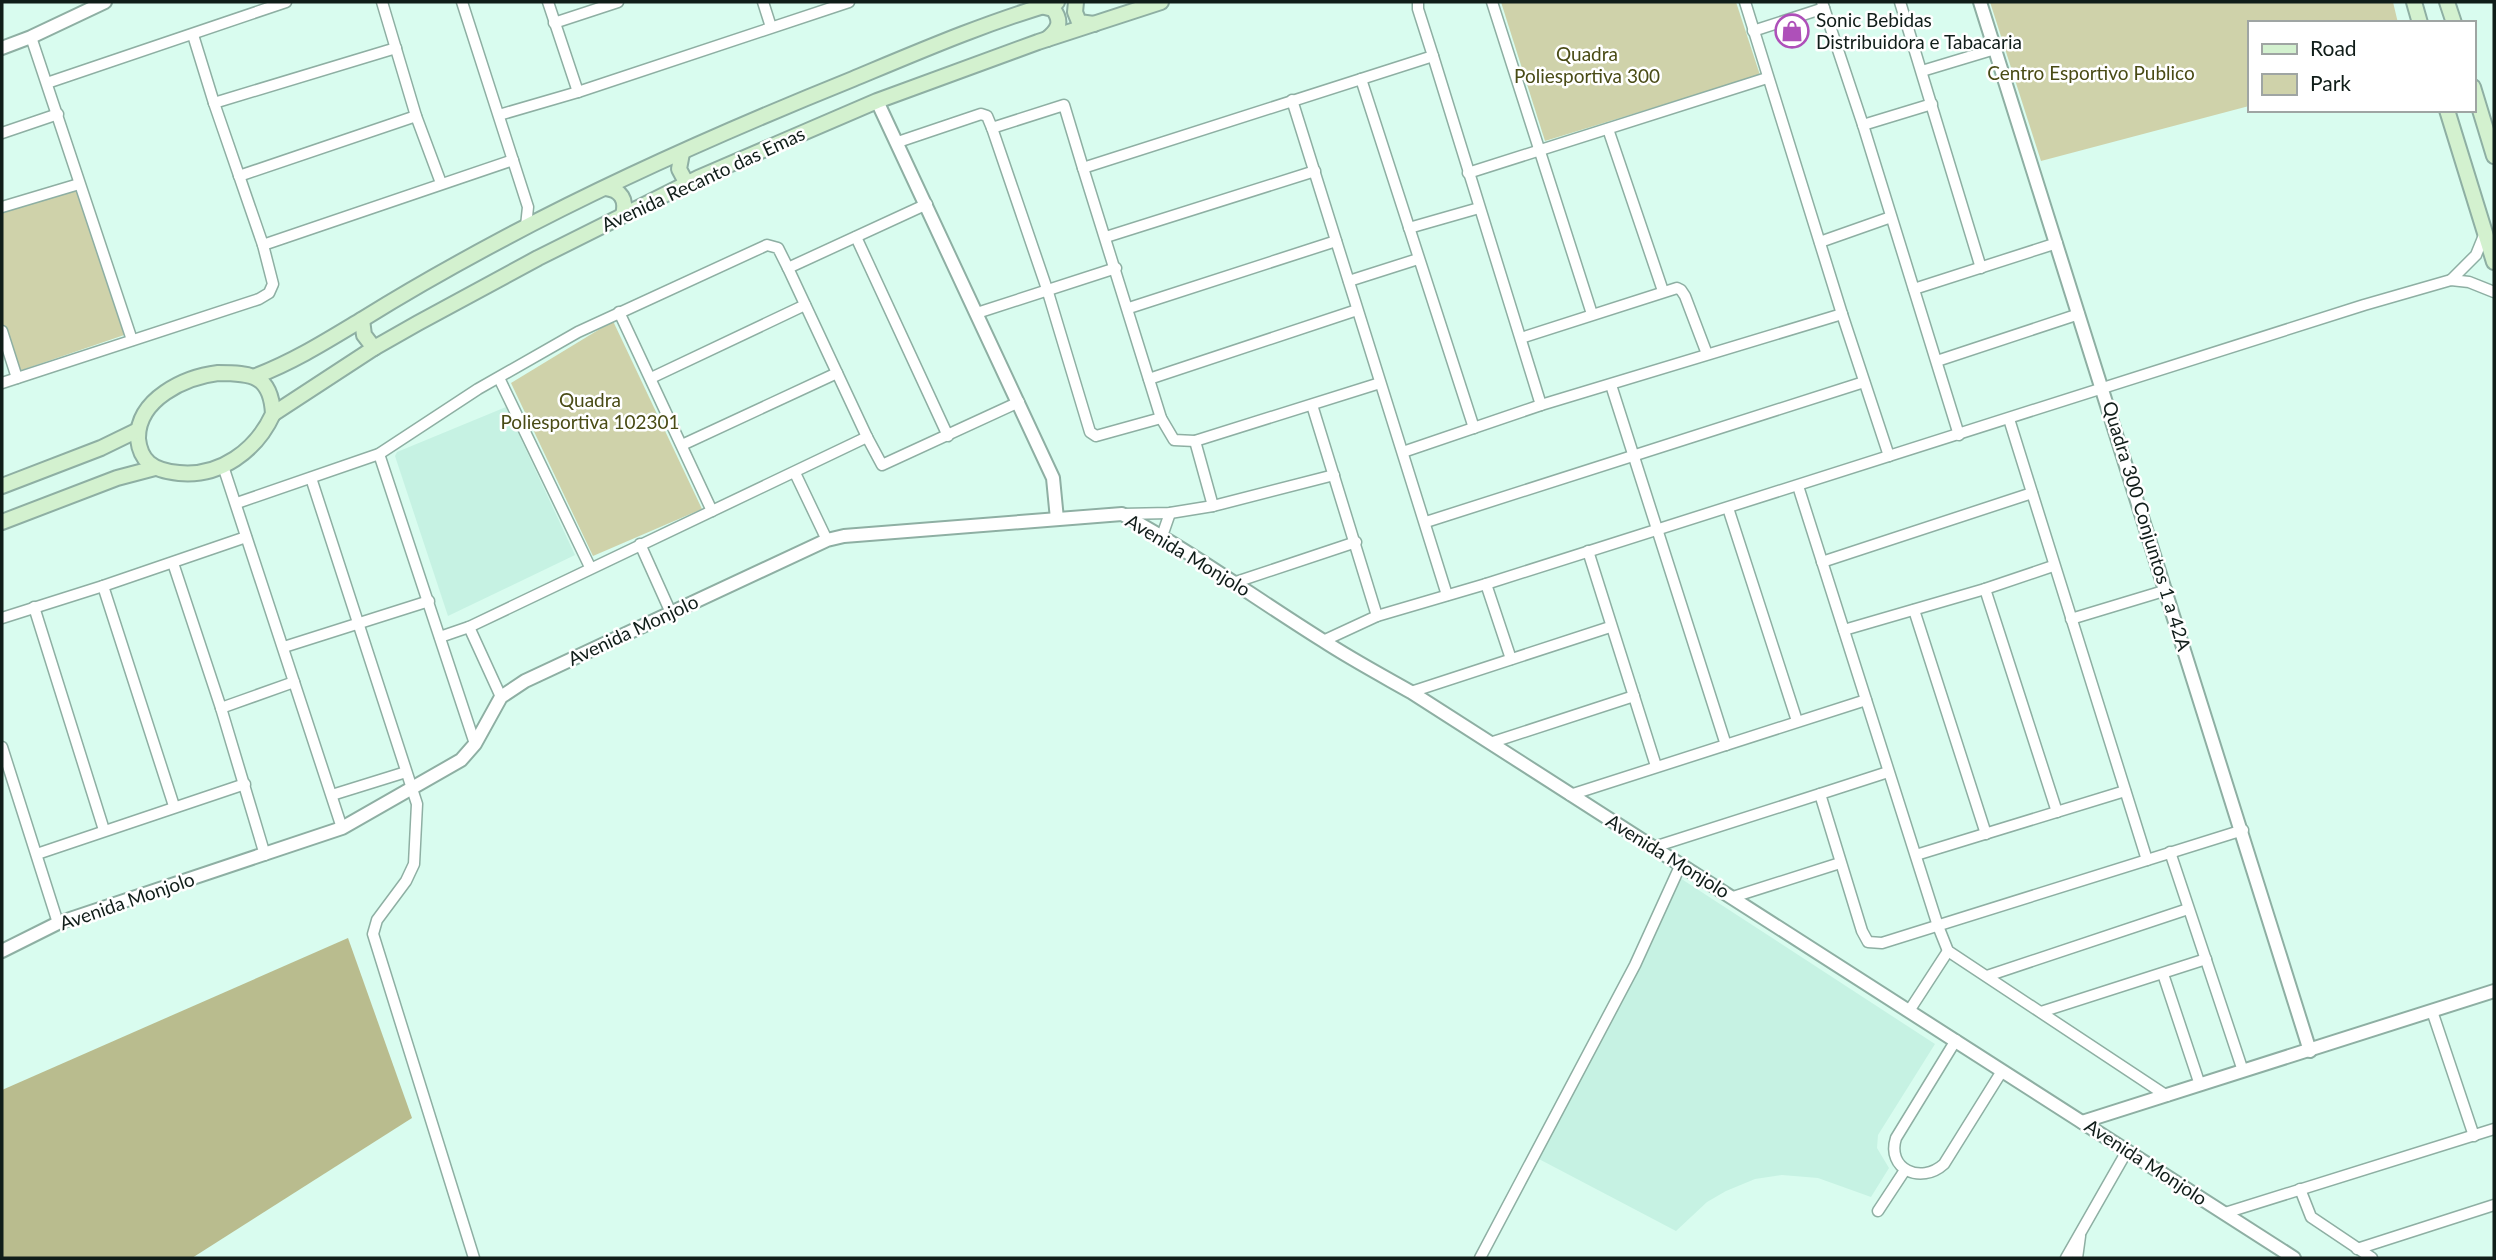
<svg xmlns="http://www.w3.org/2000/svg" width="2496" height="1260" font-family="Lato,sans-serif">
<rect width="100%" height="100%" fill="#d9fcef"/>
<!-- built -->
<g fill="#c6f2e3">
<polygon points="506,407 575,555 448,616 395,456 397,452"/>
<polygon points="1680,878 1935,1044 1878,1135 1877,1148 1889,1168 1871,1197 1818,1178 1782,1175 1755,1179 1726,1191 1707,1202 1676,1231 1537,1158"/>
</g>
<!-- green -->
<g fill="#cfd2aa">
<polygon points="1501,2 1736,2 1760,75 1545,141"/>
<polygon points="1990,2 2393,2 2398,23 2249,23 2249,106 2041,161"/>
<polygon points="84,179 133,332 16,372 2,325 2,203"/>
<polygon points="613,321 702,509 593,556 511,383"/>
</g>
<!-- forest -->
<polygon fill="#b9bc8e" points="348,938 412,1118 192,1258 2,1258 2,1090"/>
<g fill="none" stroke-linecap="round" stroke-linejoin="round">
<defs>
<g id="minor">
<polyline points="382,2 416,116 441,183"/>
<polyline points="462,2 528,207 526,226"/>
<polyline points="548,2 578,92"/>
<polyline points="763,2 771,27"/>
<polyline points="1492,2 1592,314"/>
<polyline points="1745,2 1842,314 1889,456"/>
<polyline points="1822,2 1863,125 1959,435"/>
<polyline points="1900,2 1981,268"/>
<polyline points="554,23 618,2"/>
<polyline points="1753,31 1824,8"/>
<polyline points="31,37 132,340"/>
<polyline points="1433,56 1541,405"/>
<polyline points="1922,71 1995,49"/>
<polyline points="1361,79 1474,428"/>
<polyline points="47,83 286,2"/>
<polyline points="1292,100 1447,595"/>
<polyline points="214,103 396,48"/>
<polyline points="499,115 578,92 849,2"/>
<polyline points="1863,125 1932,104"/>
<polyline points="992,128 1047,289 1090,432 1096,436 1161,418"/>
<polyline points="1608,129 1663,291"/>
<polyline points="2,133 58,114"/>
<polyline points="898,142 981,114 987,116 992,128 1064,105 1083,168 1433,56 1418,9 1418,2"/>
<polyline points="1083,168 1161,418 1174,440 1195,441 1380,383"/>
<polyline points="1468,173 1767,78"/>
<polyline points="239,176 416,116"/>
<polyline points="2,207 79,184"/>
<polyline points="1409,228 1479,208"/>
<polyline points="856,237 948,436"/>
<polyline points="1106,237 1315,171"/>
<polyline points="1820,242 1891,217"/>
<polyline points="263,245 513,160"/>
<polyline points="788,268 927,204"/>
<polyline points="2451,280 2476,255 2485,233"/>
<polyline points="1349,281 1418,259"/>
<polyline points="1914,289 2057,243"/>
<polyline points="1129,308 1336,241"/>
<polyline points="619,312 712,511"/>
<polyline points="977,313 1116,268"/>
<polyline points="2,331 17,378"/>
<polyline points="1521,338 1677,288 1681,290 1685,296 1707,354"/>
<polyline points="1937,361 2079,314"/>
<polyline points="499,378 590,567"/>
<polyline points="651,378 805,305"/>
<polyline points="1149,379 1357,310"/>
<polyline points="2,383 259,299 269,293 273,284 263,245 214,103 193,35"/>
<polyline points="1611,385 1726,745"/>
<polyline points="1312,405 1377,616"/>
<polyline points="2009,419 2147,860"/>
<polyline points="1195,441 1213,506"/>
<polyline points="682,445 837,373"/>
<polyline points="1403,452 1541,405 1842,314"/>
<polyline points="379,454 475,744"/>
<polyline points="223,466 342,828"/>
<polyline points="795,473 827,540"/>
<polyline points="311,478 417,804 414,864 406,881 377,920 373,934 474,1258"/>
<polyline points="1798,486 1938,926 1948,951 2167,1096"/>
<polyline points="237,503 379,454 478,389 578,332 767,245 778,248 788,268 867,437 882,465 1019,402"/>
<polyline points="1728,508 1797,721"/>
<polyline points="1122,514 1170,513 1213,506 1334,475"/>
<polyline points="1426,522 1864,382"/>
<polyline points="1162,536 1170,513"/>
<polyline points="640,544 671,613"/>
<polyline points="1588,551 1656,766"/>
<polyline points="1822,562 2032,493"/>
<polyline points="173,563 221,708 265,855"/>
<polyline points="1236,582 1356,542"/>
<polyline points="1486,584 1511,659"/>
<polyline points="103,586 174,806"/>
<polyline points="1985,589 2057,812"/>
<polyline points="34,607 104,830"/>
<polyline points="1914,610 1986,834"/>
<polyline points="2,618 103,586 246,537"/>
<polyline points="2071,619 2167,590"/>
<polyline points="469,627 501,697"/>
<polyline points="1844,630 1985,589 2053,566"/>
<polyline points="440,637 469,627 867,437"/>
<polyline points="1323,641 1377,616 1486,584 2364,305 2451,280 2469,282 2494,292"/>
<polyline points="284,647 429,601"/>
<polyline points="1411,692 1610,627"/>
<polyline points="221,708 294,682"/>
<polyline points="1490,743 1634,696"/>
<polyline points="2,747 58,923"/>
<polyline points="1888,772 1820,794 1862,931 1868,942 1882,943 2243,830"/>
<polyline points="332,795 406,772"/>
<polyline points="1570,795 1866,700"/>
<polyline points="1654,847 1820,794"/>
<polyline points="2170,852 2243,1071"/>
<polyline points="37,854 245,784"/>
<polyline points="1916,855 2125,791"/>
<polyline points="1733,897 1840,863"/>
<polyline points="2163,974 2200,1085"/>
<polyline points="1987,976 2188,909"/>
<polyline points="1909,1011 1948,951"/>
<polyline points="2432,1011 2474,1136"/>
<polyline points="2041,1012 2206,959"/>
<path d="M1956,1040L1896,1138C1886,1169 1921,1185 1944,1164L2002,1071"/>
<polyline points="2300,1189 2311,1217 2372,1258"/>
<polyline points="1878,1211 1905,1170"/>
<polyline points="2225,1213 2494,1129"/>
<polyline points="2357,1249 2494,1205"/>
<polyline points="1480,1258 1635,965 1681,864"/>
<polyline points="2066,1258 2127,1151"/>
<polyline points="2077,1258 2080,1236"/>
</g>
<g id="tertiary">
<polyline points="1980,2 2310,1051"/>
<polyline points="2,48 31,37 105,2"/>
<polyline points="877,101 1053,478 1057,519"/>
<path d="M2,951L58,923L342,828L461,760L475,744L501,697L525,681L827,540L844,536L1122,514C1192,552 1255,598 1322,640C1351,659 1381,675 1411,692L2294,1258"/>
<polyline points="2082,1122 2494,991"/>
</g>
<g id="secondary">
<polyline points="1076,2 1075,12 1079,22 1094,24"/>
<polyline points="2414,2 2420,23"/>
<polyline points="2447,2 2454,23"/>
<path d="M1041,6L1053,9C1063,22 1058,30 1047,39"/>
<polyline points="2473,87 2494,156"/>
<polyline points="2447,110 2494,262"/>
<polyline points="682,153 679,169 687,184"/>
<path d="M606,188C621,190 627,200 623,215"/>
<polyline points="362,320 364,335 374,348"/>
<path d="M218,373C252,373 271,375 273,414C256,451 220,477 179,473C168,472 157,470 149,463C142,457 139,448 138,439C137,399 185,377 218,373Z"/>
<path d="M256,376C295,361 328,340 363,319C408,291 454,265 501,240C615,179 734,127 853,79C920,51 987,22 1057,2"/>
<polyline points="273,414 374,348 418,323 538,258 698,178 877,101 1038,42 1161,2"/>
<polyline points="2,486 101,448 138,430"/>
<polyline points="2,522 117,478 155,468"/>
</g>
</defs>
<!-- minor casing -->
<use href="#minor" stroke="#8eafa3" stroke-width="13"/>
<!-- tertiary casing -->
<use href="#tertiary" stroke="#8eafa3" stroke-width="16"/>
<!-- secondary casing -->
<use href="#secondary" stroke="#8eafa3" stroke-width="18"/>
<!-- minor -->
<use href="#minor" stroke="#fff" stroke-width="10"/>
<!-- tertiary -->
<use href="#tertiary" stroke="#fff" stroke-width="12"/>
<!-- secondary -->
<use href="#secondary" stroke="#d3f1cf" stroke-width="14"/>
</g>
<!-- icons -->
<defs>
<symbol id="shop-ring" viewBox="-11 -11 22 22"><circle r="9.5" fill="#fff" stroke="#ae50b9" stroke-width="1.5"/><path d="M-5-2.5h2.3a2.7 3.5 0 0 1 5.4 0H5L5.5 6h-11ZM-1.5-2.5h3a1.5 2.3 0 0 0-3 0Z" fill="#ae50b9"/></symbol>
</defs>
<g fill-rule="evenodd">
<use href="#shop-ring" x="1773" y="12" width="38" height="38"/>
</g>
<g text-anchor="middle" stroke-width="5" stroke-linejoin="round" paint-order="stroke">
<!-- poi labels -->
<g font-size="19" fill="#101d19" stroke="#fff" text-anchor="start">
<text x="1816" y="27">Sonic Bebidas<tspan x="1816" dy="22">Distribuidora e Tabacaria</tspan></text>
</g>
<!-- park labels -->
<g font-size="19" fill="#494b15" stroke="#fff">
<text x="1587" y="61">Quadra<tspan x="1587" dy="22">Poliesportiva 300</tspan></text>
<text x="2091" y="80">Centro Esportivo Publico</text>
<text x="590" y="407">Quadra<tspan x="590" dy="22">Poliesportiva 102301</tspan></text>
</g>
<!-- street labels -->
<g font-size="19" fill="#101d19" stroke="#fff">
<text transform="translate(703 179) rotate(-25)" y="7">Avenida Recanto das Emas</text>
<text transform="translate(2147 526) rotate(73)" y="7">Quadra 300 Conjuntos 1 a 42A</text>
<text transform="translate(1188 555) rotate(31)" y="7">Avenida Monjolo</text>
<text transform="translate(633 630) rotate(-25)" y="7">Avenida Monjolo</text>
<text transform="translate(1668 856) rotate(32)" y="7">Avenida Monjolo</text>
<text transform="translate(127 901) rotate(-19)" y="7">Avenida Monjolo</text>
<text transform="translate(2146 1162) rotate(33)" y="7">Avenida Monjolo</text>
</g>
</g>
<!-- border -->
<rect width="2496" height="1260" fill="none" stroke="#101d19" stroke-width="7"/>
<!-- legend -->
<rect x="2248" y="21" width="228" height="91" fill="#ffffff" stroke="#9fa5a3" stroke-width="2"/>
<rect x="2262" y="44" width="35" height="10" fill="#d3f1cf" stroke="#9fa5a3" stroke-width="2"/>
<text x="2310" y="56" font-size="21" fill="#101d19">Road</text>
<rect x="2262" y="74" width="35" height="21" fill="#cfd2aa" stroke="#9fa5a3" stroke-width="2"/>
<text x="2310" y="91" font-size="21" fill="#101d19">Park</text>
</svg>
